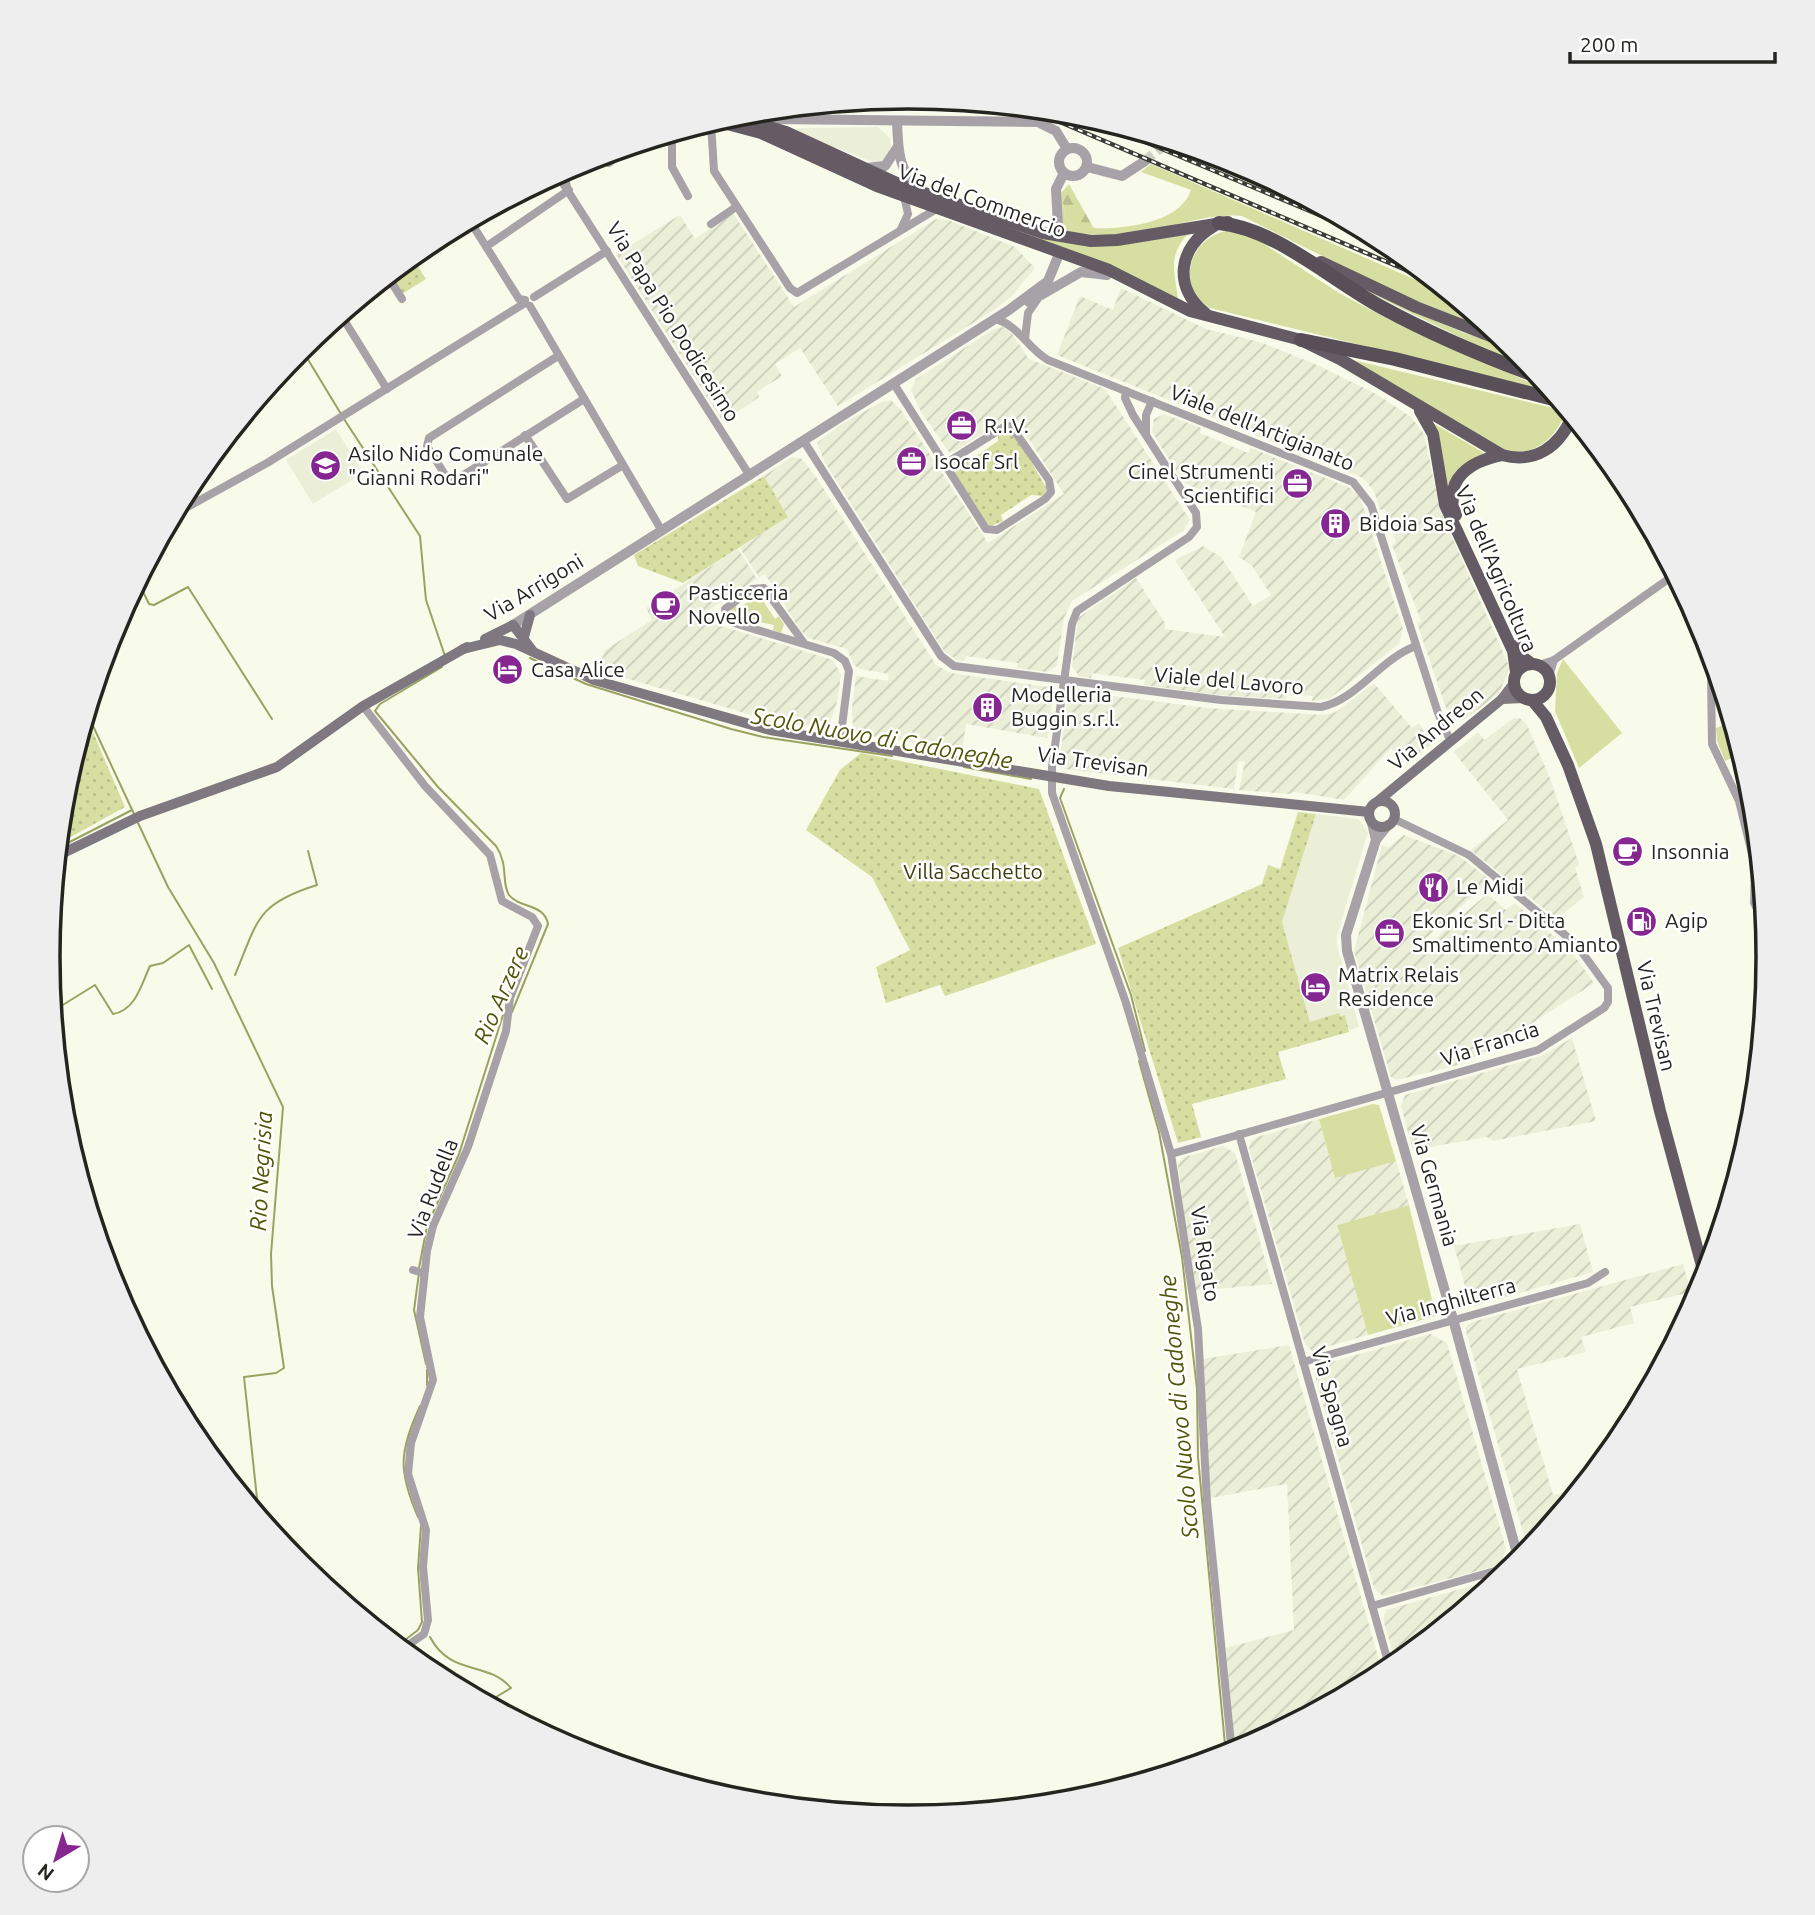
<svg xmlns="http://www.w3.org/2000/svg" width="1815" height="1915" font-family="Ubuntu,sans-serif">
<defs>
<pattern id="industrial-furrows" width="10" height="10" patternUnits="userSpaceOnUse" patternTransform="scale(1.75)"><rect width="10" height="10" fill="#ebefd8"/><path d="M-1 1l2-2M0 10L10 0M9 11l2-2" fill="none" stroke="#c9cdb9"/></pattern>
<pattern id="forest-firs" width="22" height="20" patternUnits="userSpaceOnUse" patternTransform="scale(1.75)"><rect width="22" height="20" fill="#d6dfa1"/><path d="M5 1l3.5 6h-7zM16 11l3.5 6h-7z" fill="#b8bf8a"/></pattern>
<pattern id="park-dots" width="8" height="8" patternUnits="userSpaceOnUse" patternTransform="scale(1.75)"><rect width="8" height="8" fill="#d6dfa1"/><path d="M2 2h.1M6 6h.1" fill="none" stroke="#b8bf8a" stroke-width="1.8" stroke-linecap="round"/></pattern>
</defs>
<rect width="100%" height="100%" fill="#f8fbea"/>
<!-- built -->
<g fill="#ebefd8">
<polygon points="878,127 890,138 891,146 887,158 877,164 796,132 797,128"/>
<polygon points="336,429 363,473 313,504 286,460"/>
<polygon points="1316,814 1358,819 1368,832 1337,936 1337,945 1359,1027 1349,1030 1344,1015 1310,1022 1282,922"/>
</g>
<!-- industrial -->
<g fill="url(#industrial-furrows)">
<polygon points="908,97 998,106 1009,111 1007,113 893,110 894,99"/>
<polygon points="733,213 794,307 936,219 948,220 1015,247 1035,268 1011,297 991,312 838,406 800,348 775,364 782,376 757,392 759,397 723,422 616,254 680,215 695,239"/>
<polygon points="1121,288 1206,329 1260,342 1315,364 1378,395 1411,417 1424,434 1440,510 1510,668 1499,693 1464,720 1454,719 1448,714 1417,623 1421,621 1392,545 1396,543 1385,509 1380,510 1374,491 1363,478 1057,355 1080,296 1113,310"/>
<polygon points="1003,327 1010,331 1029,359 1105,389 1190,520 1184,530 1072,601 1064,618 1057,666 1047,672 1017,668 1018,663 966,656 964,661 957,660 944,651 824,461 817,443 840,425 883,401 891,400 901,410 988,543 1064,494 1013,414 955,451 949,452 921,412 911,390 916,379 994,329"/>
<polygon points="1164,414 1201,428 1200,433 1248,453 1251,448 1350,488 1360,497 1403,629 1399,644 1329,699 1312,701 1313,696 1287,694 1286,699 1218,695 1144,685 1145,680 1092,673 1091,678 1079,676 1072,667 1078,618 1136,578 1165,623 1165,629 1225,637 1175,560 1203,546 1221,557 1253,606 1271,595 1252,566 1239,557 1256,512 1184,483 1152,432 1154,419"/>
<polygon points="792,457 802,459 816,477 936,665 951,673 1048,687 1053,696 1047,738 966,724 962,750 857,734 853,731 852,708 856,676 888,681 889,674 860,669 854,665 847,649 809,638 801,631 765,574 759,577 740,548 788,517 764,476"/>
<polygon points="738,549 757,579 707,611 715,624 833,660 841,675 837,702 829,726 824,729 755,716 598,670 605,650 652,620 646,608"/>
<polygon points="1374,683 1412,728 1419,723 1431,745 1408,765 1391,748 1344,800 1295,792 1288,794 1239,790 1245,761 1238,762 1234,789 1064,769 1060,758 1067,702 1075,691 1207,708 1324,715 1336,712"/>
<polygon points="1514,718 1520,718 1527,725 1550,778 1579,864 1575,868 1584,897 1557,919 1471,850 1508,820 1454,752 1478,732 1484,740"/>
<polygon points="1404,835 1459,856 1490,880 1425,939 1429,944 1487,894 1506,910 1515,903 1571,951 1594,983 1497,1046 1458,1065 1397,1080 1391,1077 1354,951 1382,845 1388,847"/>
<polygon points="1572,1038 1596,1121 1493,1141 1487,1137 1413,1150 1401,1107 1405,1095 1541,1056"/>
<polygon points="1319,1119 1335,1177 1396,1161 1409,1205 1337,1225 1368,1335 1312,1351 1305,1344 1249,1148 1251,1141 1257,1137"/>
<polygon points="1223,1146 1235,1153 1272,1284 1194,1291 1178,1165 1182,1158"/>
<polygon points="1580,1224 1593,1272 1471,1307 1454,1246"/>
<polygon points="1683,1264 1691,1292 1630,1307 1634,1323 1581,1337 1586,1352 1517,1369 1553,1495 1578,1490 1528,1550 1465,1328 1472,1322"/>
<polygon points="1430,1334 1447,1343 1506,1549 1500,1565 1383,1596 1374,1588 1314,1372 1324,1364"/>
<polygon points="1289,1345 1383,1674 1235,1753 1226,1648 1294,1630 1287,1484 1210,1498 1203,1359"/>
<polygon points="1503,1577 1396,1664 1383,1619 1386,1610"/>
</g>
<!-- grass -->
<g fill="#d6dfa1">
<path d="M1151,164L1448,294L1483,322H1469L1396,293L1242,216C1209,213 1176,226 1144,232C1117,237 1088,235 1061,232V193L1066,218L1074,227C1107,231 1179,228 1191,190L1141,172Z"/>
<path d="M1226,231L1247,233L1339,293L1390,320L1551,392L1210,308C1175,286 1189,239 1226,231Z"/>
<path d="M1188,234C1167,256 1175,273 1178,299L1031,236C1089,249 1130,245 1188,234Z"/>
<polygon points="1364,290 1464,333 1515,349 1531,367 1488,351"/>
<path d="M1353,360L1566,411C1557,435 1539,455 1511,451C1490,448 1471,432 1454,421C1421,401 1387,380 1353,360Z"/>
<path d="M1433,423L1484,453C1467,462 1454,469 1448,489Z"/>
<polygon points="761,591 767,596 762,599 775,619 779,616 784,624 781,633 773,630 774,625 730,616 730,609 735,605 738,609 756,596 754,593"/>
<polygon points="1563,659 1622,733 1579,768 1555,711 1557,673"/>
<polygon points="1731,722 1740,754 1725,761 1717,741 1716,728"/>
<polygon points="1373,1104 1379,1105 1396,1161 1335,1178 1319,1119"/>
<polygon points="1409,1205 1436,1316 1368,1335 1337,1225"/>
</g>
<!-- forest -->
<polygon fill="url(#forest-firs)" points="1069,184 1093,227 1098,230 1074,227 1066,218 1061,193"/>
<!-- park -->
<g fill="url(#park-dots)">
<polygon points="412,257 426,279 402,294 391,274"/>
<polygon points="1008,430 1015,434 1047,489 1043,496 1031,495 1001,515 1003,521 991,526 986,523 954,474 955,463 962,458 968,462 998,441 998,435"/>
<polygon points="764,476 788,517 683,583 638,566 634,555"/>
<polygon points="86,716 125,807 58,844 64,789"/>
<polygon points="861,753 1039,789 1096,944 945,996 940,985 886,1003 876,967 910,950 872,877 806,830 840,770"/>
<polygon points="1298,812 1316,814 1282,922 1310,1022 1339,1013 1340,1016 1345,1015 1349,1032 1278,1052 1286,1079 1192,1104 1201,1137 1178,1143 1118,948 1262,884 1268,865 1280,869"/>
</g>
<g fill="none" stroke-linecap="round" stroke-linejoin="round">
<!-- stream -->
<g stroke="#9aa261" stroke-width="2">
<polyline points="301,348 341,414"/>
<polyline points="344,419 420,536 426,600 445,656"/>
<polyline points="138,581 149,604 154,605 188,587 272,719"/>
<polyline points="530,658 586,684 731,729 763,737 892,756"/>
<path d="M442,667L380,704L375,711L438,787L496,846C509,865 501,883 509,895C520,909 544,903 548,924L512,1012"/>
<polyline points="87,713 134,814"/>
<polyline points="964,767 1031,779"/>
<polyline points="1064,789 1060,798 1131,995 1145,1051"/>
<polyline points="138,823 168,887 214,963 283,1107 271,1254 272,1286 284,1368 276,1373 244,1377 259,1517"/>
<polyline points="58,848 132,810"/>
<path d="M235,975C258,920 256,904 317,885L308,851"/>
<path d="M53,1011L95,985L113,1014C136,1010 141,985 150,966L163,963L189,945L212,989"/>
<polyline points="1139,1061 1159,1132 1182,1257 1197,1389 1198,1457 1226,1755"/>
<polyline points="419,1268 427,1226 459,1154 503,1015"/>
<polyline points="419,1273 414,1310 426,1364"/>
<polyline points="427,1370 427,1385"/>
<path d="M418,1517C398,1471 399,1453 420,1406"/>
<path d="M430,1637C451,1677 487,1660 511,1688L496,1697L504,1713"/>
<polyline points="397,1646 418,1630 422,1622 418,1568 421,1526"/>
</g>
<!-- tertiary-tunnel -->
<polyline stroke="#ced0c1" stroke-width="10" stroke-dasharray="10 5" stroke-linecap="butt" points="1145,161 1168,142"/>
<!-- minor -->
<g stroke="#a7a2a7" stroke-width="8">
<polyline points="813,107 814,120"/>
<polyline points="711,123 714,171 790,288 797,293 938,208"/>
<polyline points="672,134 672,167 688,196"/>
<polyline points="609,163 629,147"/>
<polyline points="564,171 567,187"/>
<polyline points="557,174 750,476"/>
<polyline points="470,221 519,299 525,300"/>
<polyline points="711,224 736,207"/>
<polyline points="901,229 908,214 904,196"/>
<polyline points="487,246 569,190"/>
<polyline points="388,277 402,299"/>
<polyline points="534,297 607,251"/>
<polyline points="530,306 662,531"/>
<polyline points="341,315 387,389"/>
<path d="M995,319C1019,325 1027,348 1048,360L1353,482L1371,505L1438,713L1450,740"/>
<polyline points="1025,339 1028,313 1037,300"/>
<polyline points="558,356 429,438 427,446 447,478 454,481 584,399"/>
<polyline points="894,384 986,529 997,530 1045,499 1051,492 1049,480 1011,426 1004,427 945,464"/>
<polyline points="1126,391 1125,398 1133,415 1196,513 1197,527 1189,537 1077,611 1072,624 1052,767 1052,793 1126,1003 1171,1154 1198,1329 1207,1503 1232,1754"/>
<polyline points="1146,432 1146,415 1152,401"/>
<polyline points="525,435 567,499 623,465"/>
<path d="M805,443L941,656L954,666L1221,700L1321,707C1358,699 1380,659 1416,646"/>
<polyline points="173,515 267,463 525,303"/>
<polyline points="1705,638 1711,677 1712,744 1739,801 1755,866 1754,903 1764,921"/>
<polyline points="804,643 764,588 752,589 725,609 725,615 734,623 834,653 845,661 849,671 840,742"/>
<polyline points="1539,665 1554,660 1674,575"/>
<polyline points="1549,676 1554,660"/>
<polyline points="363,706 425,786 490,855 502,901 532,917 538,926 510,998 506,1031 468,1147 433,1226 427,1251 420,1317 433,1380 411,1443 408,1474 426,1530 423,1567 428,1620 424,1634 401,1650"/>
<polyline points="1239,1134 1390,1669"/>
<polyline points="1171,1154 1538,1050 1604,1008 1608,1002 1608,988 1576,944 1469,855 1394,819"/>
<polyline points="413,1270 423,1273"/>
<polyline points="1303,1362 1588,1283 1605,1272"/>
<polyline points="1372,1606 1516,1565"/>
</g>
<!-- tertiary -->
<g stroke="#a7a2a7" stroke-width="10">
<polyline points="759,112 771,119 1038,122 1056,131 1067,149"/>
<path d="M897,121C898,150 898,169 919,191"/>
<circle cx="1073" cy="162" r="14"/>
<polyline points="1087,167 1122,176 1145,161"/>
<polyline points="866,168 885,166 897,148"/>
<polyline points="1058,226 1056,189 1064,173"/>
<polyline points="1029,302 1081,272 1107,275"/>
<polyline points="513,625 1009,310 1048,281 1057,259"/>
<polyline points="1372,823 1376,840 1346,935 1347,951 1453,1319 1519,1561"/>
<polyline points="1376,840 1388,825"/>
</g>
<!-- secondary -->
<g stroke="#7f7880" stroke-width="10">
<polyline points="513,625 532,650"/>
<polyline points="524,637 530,615"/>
<polyline points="485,639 513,625"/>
<polyline points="463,649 500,640 516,644 594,680 770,730 1109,786 1369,812"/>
<polyline points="1502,699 1523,698"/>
<polyline points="1378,801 1502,699 1514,683"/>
<circle cx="1382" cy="814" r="13"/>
<polyline points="57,856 140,816 277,767 363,706 467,647"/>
</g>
<!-- primary -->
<g stroke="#645b65" stroke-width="12">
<polyline points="746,120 786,132 901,185 1043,233 1091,241 1117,240 1228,222"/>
<path d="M716,121L761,133L877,186L1109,270L1190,311L1301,340L1340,359L1502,455C1535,464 1559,447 1572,417"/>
<polyline points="1321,262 1416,307 1508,343"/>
<path d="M1205,313C1172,286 1179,246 1214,226"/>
<polyline points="1420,411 1433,434 1445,505 1513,651 1516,672"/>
<path d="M1456,515C1442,479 1471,461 1502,455"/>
<polyline points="1517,646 1524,658 1532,664"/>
<circle cx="1532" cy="682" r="18"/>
<polyline points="1532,700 1546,717 1568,765 1596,844 1660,1111 1705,1277"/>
</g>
<!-- trunk -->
<g stroke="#584f59" stroke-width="14">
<path d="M1219,223C1277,229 1331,280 1383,308C1433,335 1485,357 1539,377"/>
<polyline points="1301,340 1395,359 1557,400"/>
</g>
<defs>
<g id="rail">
<polyline points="1032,110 1434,282"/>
<polyline points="1081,115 1386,243"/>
</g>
</defs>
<!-- rail casing -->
<use href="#rail" stroke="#3b3d35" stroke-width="4.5"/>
<!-- rail -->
<use href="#rail" stroke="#fff" stroke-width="2" stroke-dasharray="5" stroke-linecap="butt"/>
</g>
<!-- icons -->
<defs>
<symbol id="office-disc" viewBox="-11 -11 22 22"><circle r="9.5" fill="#852691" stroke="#fff"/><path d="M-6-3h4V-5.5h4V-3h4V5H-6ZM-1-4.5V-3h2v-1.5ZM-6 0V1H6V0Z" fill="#fff"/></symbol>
<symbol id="school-disc" viewBox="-11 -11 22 22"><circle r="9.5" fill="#852691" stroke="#fff"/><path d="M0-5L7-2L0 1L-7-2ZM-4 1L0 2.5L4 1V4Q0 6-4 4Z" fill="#fff"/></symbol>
<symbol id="building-disc" viewBox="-11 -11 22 22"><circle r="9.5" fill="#852691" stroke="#fff"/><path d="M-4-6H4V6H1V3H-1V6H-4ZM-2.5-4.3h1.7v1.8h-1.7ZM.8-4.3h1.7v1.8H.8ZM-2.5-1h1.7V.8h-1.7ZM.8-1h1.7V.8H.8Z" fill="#fff"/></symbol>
<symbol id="cafe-disc" viewBox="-11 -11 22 22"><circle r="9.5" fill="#852691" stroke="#fff"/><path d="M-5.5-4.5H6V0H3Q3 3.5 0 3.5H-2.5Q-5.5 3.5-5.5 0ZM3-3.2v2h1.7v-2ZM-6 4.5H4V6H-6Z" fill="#fff"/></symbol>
<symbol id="hotel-disc" viewBox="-11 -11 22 22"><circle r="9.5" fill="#852691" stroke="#fff"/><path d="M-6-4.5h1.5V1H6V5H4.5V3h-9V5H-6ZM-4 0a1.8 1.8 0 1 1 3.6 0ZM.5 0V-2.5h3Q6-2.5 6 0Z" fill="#fff"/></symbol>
<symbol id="restaurant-disc" viewBox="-11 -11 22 22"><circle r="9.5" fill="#852691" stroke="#fff"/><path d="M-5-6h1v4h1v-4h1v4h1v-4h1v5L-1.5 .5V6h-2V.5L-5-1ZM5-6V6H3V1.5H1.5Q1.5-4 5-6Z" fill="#fff"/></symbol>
<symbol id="fuel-disc" viewBox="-11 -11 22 22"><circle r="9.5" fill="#852691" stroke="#fff"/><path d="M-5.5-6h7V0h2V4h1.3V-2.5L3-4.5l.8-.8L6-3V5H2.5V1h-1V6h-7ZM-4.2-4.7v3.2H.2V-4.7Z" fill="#fff"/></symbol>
</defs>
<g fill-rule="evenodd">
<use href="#office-disc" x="944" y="408" width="35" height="35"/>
<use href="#office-disc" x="894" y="444" width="35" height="35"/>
<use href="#school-disc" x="308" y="448" width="35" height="35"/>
<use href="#office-disc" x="1280" y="466" width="35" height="35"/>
<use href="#building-disc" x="1318" y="506" width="35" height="35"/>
<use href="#cafe-disc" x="648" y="588" width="35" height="35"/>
<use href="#hotel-disc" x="490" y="652" width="35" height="35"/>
<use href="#building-disc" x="970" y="690" width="35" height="35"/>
<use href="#cafe-disc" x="1610" y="834" width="35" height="35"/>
<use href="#restaurant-disc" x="1416" y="870" width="35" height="35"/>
<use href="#fuel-disc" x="1624" y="904" width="35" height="35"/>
<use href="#office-disc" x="1372" y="916" width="35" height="35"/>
<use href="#hotel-disc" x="1298" y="970" width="35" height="35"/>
</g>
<g text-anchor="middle" stroke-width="5" stroke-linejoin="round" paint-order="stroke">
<!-- street labels -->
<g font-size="21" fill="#24251f" stroke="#fff">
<text transform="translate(982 201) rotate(20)" y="7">Via del Commercio</text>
<text transform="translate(673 322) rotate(58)" y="7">Via Papa Pio Dodicesimo</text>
<text transform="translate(1262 428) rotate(22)" y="7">Viale dell'Artigianato</text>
<text transform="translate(1496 569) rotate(67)" y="7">Via dell'Agricoltura</text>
<text transform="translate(534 588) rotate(-31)" y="7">Via Arrigoni</text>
<text transform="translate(1229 681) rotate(5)" y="7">Viale del Lavoro</text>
<text transform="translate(1436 729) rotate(-40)" y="7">Via Andreon</text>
<text transform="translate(1093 762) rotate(8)" y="7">Via Trevisan</text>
<text transform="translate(1656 1016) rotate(77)" y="7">Via Trevisan</text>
<text transform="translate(1490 1044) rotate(-18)" y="7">Via Francia</text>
<text transform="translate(1434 1186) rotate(74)" y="7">Via Germania</text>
<text transform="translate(433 1189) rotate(-69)" y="7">Via Rudella</text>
<text transform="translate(1205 1254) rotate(81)" y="7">Via Rigato</text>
<text transform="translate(1451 1302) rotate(-15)" y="7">Via Inghilterra</text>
<text transform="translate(1332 1397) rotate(74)" y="7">Via Spagna</text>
</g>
<!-- poi labels -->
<g font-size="21" fill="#24251f" stroke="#fff" text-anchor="start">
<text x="984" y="433">R.I.V.</text>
<text x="348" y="461">Asilo Nido Comunale<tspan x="348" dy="24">"Gianni Rodari"</tspan></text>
<text x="934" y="469">Isocaf Srl</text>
<text x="1274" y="479" text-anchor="end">Cinel Strumenti<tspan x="1274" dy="24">Scientifici</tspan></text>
<text x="1359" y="531">Bidoia Sas</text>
<text x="688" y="600">Pasticceria<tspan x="688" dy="24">Novello</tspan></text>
<text x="531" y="677">Casa Alice</text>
<text x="1011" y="702">Modelleria<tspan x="1011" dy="24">Buggin s.r.l.</tspan></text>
<text x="1651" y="859">Insonnia</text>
<text x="1456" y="894">Le Midi</text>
<text x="1412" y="928">Ekonic Srl - Ditta<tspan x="1412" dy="24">Smaltimento Amianto</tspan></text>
<text x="1665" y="928">Agip</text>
<text x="1338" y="982">Matrix Relais<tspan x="1338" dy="24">Residence</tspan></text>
</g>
<!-- park labels -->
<g font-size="21" fill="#3a3e0b" stroke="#fff">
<text x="973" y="879">Villa Sacchetto</text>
</g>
<!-- water labels -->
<g font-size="23" font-style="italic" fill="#4f5606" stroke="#fff">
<text transform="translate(882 738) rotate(10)" y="8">Scolo Nuovo di Cadoneghe</text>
<text transform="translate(501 995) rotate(-66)" y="8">Rio Arzere</text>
<text transform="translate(261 1171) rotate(-87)" y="8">Rio Negrisia</text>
<text transform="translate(1179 1407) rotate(-95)" y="8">Scolo Nuovo di Cadoneghe</text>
</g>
</g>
<!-- crop -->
<path d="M0 0H1815V1915H0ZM60 957a848 848 0 1 1 1696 0a848 848 0 1 1-1696 0Z" fill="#edeeed" fill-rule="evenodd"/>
<path fill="none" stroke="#24251f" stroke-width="3.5" d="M60 957a848 848 0 1 1 1696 0a848 848 0 1 1-1696 0Z"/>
<!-- north arrow -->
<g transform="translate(56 1859) rotate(218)"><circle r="33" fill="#ffffff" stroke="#a7a8a5" stroke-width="2"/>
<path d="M0-5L12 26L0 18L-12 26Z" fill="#852691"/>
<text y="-10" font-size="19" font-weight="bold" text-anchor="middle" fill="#24251f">N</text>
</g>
<!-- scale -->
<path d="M1570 52v10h205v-10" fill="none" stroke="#24251f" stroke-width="3.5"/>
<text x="1580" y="52" font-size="21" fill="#24251f" stroke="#ffffff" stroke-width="5" paint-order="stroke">200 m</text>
</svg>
